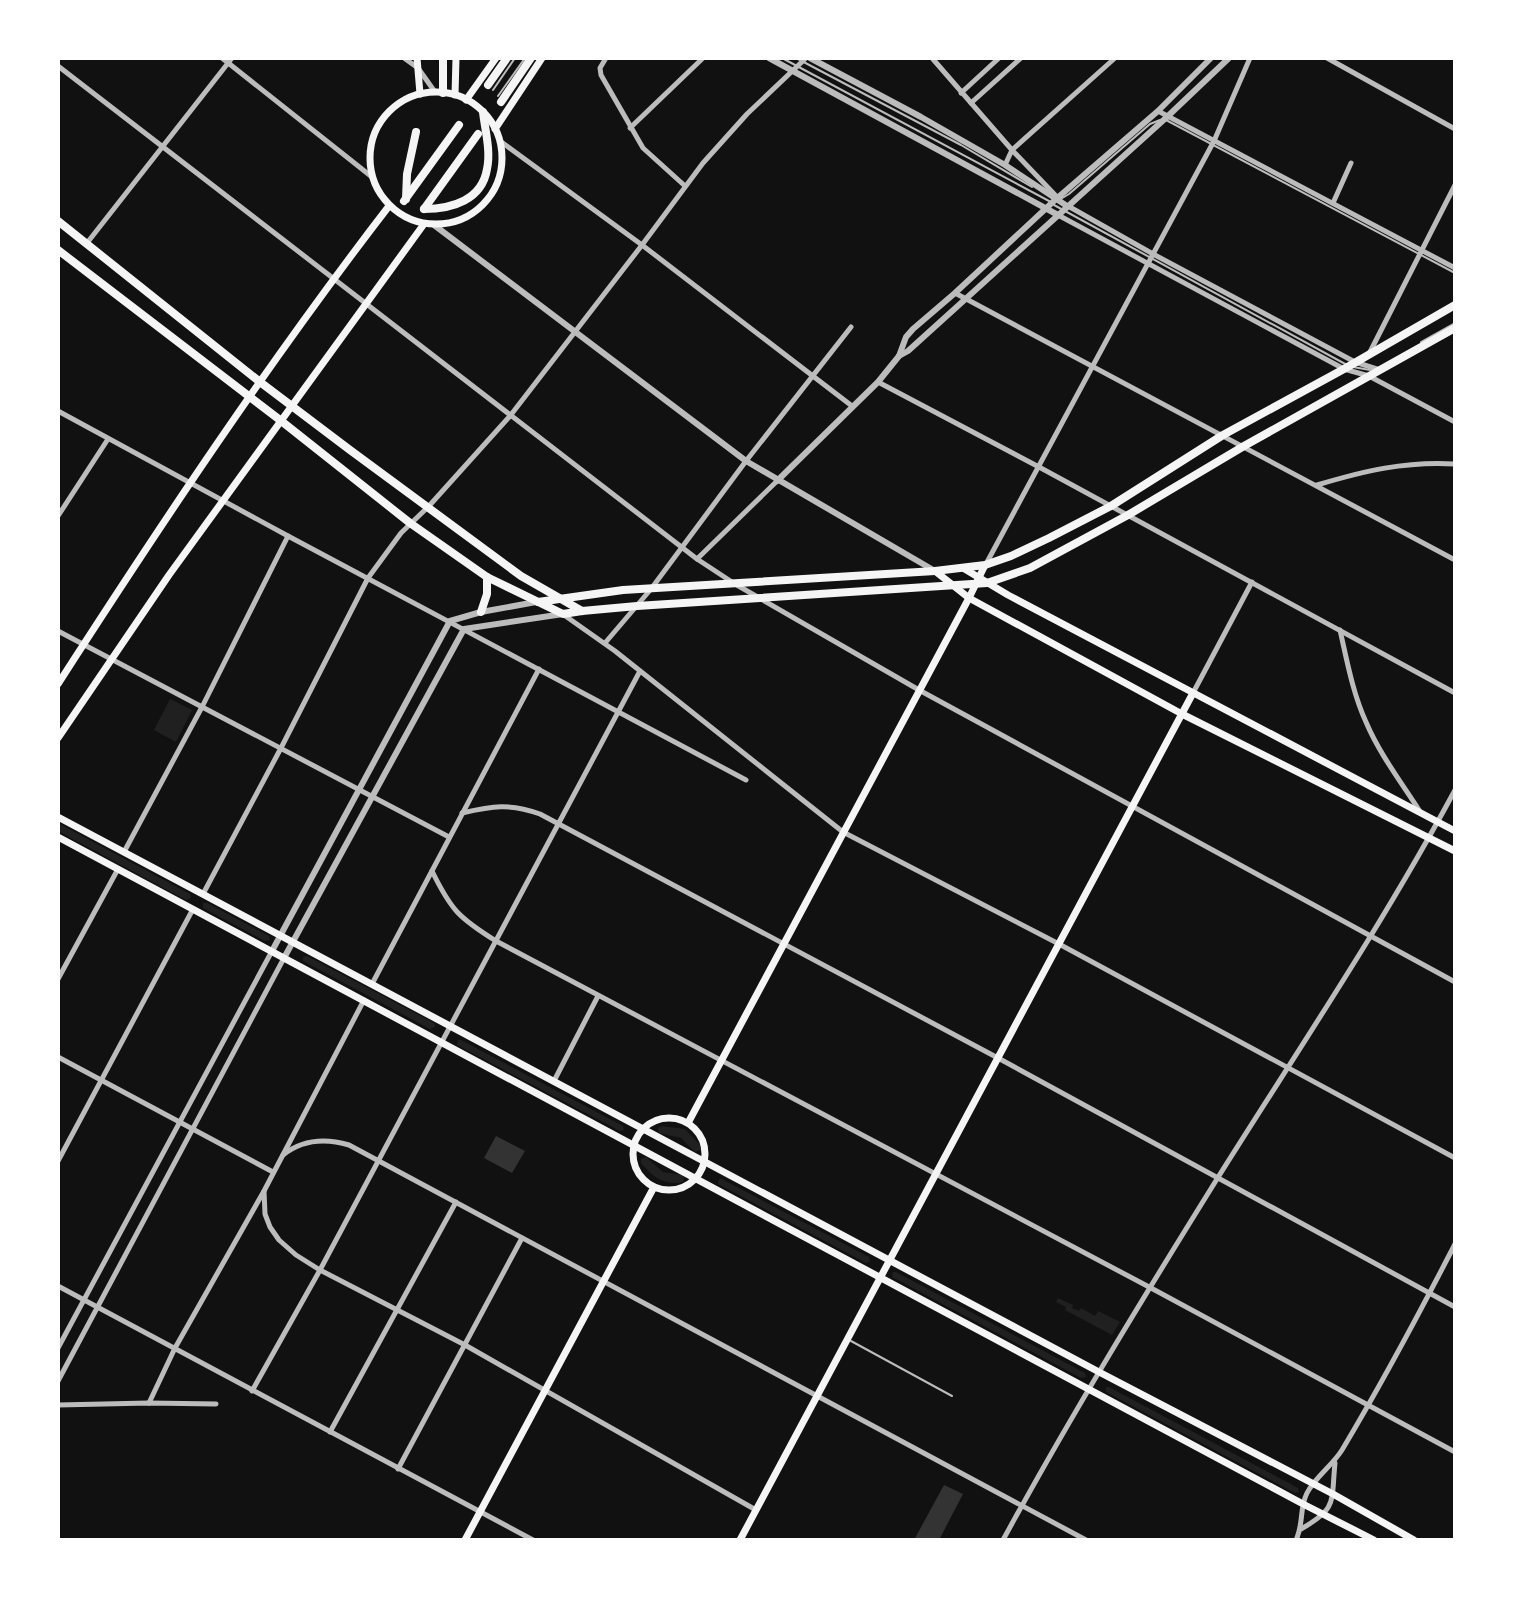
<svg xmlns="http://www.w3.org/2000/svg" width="1513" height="1598" font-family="Karla,sans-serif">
<rect width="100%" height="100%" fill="#111"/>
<!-- green -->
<g fill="#202020">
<polygon points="170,699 192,710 176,742 154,730"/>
<polygon points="58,823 190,894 191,898 186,900 58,831"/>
<polygon points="203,903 207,903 269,936 270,940 265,941 203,908"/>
<polygon points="307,956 434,1023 435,1027 430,1029 303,961 303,957"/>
<polygon points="458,1040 461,1040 623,1126 624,1130 620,1131 457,1045"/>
<polygon points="662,1126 685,1129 700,1145 701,1150 695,1152 681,1138 659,1133 658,1128"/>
<path d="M646,1157L663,1172L682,1175L684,1178L683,1182C664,1186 653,1177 641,1163V1159Z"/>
<polygon points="719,1179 722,1179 869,1257 870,1261 866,1263 718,1184"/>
<polygon points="893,1272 896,1272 1085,1373 1086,1377 1081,1378 892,1277"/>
<polygon points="1058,1298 1073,1305 1072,1308 1079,1311 1081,1308 1095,1316 1098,1311 1120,1322 1112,1335 1065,1310 1066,1307 1056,1302"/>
<polygon points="1106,1387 1109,1387 1298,1488 1299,1492 1295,1493 1106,1392"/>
</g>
<!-- water -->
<g fill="#333">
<polygon points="496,1136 525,1151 512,1173 484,1158"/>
<polygon points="944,1485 963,1494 939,1540 914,1540"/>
</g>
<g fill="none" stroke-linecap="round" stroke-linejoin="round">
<!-- service -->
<g stroke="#bcbcbc" stroke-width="2">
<polyline points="782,58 1049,201"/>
<polyline points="796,58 961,145 1032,187"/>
<polyline points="493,90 515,58"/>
<polyline points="498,96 525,58"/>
<polyline points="1166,120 1455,273"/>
<polyline points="1059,200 1069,194 1150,124 1160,120"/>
<polyline points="1054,205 1347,365"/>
<polyline points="1421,342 1455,323"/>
<polyline points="1353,367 1370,370"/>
<polyline points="851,1341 952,1396"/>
</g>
<!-- minor -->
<g stroke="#bcbcbc" stroke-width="5">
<polyline points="222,58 372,177"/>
<polyline points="404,58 418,68 435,92"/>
<polyline points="606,58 600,68 601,75 643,148 685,186"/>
<polyline points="932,58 1012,150 1057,197"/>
<polyline points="1327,58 1455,129"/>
<polyline points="58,66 697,559 735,584 919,690 1455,982"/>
<polyline points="961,93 999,58"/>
<polyline points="971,103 1021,58"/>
<polyline points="1158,111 1455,268"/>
<polyline points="630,128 703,58"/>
<polyline points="500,141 642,245 852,406"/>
<polyline points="1005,165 1012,150 1115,58"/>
<polyline points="1333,203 1351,163"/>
<polyline points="1068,206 1153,254 1355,362 1380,370"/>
<polyline points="1058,215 1344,369 1369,376 1455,422"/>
<polyline points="87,243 232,58"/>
<polyline points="955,293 1455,560"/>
<polyline points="1370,352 1455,185"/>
<polyline points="878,382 1039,467 1455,693"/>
<polyline points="58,411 288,536 746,780"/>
<path d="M1317,485C1364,471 1405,461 1455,464"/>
<polyline points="58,516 108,439"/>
<polyline points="697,559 777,481"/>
<polyline points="986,564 1214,141 1250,58"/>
<polyline points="564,615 615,651 843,832 1059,944 1455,1158"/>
<path d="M1340,630C1347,661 1353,694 1366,722C1379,753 1401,782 1419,810"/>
<polyline points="58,631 449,837"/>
<polyline points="605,643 651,589 746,461 851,327"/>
<polyline points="1193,693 1252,582"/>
<path d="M462,813C492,806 510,803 540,814L998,1058L1455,1307"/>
<polyline points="124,852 202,707 288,536"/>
<path d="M432,871C451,910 459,918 496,941L1151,1288L1455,1452"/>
<polyline points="203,894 281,748 368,578 401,533 429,506 510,416 642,245 703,163 747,114 806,58"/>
<polyline points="58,979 118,869"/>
<polyline points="372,984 539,669"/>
<polyline points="58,1057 273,1172"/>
<polyline points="554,1081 598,996"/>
<path d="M283,1155C303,1139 325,1138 349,1145L1086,1540"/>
<polyline points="58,1161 193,909"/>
<polyline points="264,1191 265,1214 270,1227 279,1240 296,1255 320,1270 465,1345 756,1510"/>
<polyline points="58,1286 533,1540"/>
<polyline points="58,1348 272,951"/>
<polyline points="58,1381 284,958"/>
<polyline points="252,1391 320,1270 640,671"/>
<polyline points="149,1403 175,1348 264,1191 364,1000"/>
<polyline points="58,1405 149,1403 216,1404"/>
<polyline points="330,1432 456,1202"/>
<polyline points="398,1469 522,1238"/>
<path d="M1301,1529C1338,1508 1331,1502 1335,1463"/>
<path d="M1003,1540C1070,1417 1143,1298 1217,1179C1298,1050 1383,924 1455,790"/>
<path d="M1296,1540C1304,1523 1299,1509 1307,1493C1315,1477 1332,1466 1342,1450C1382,1383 1419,1314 1455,1244"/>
</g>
<!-- tertiary -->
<g stroke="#bcbcbc" stroke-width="6">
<polyline points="769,58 1058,215"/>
<polyline points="810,58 921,117 1005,165 1067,206"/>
<polyline points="434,225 746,461 935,571"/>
<polyline points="899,356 906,337 913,329 955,293 1055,200 1158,111 1211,58"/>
<polyline points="777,481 878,382 899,356 908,351 1168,116 1229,58"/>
<polyline points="272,951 450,621 481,612 536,602"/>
<polyline points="284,958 464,629 563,614"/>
</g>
<!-- secondary -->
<g stroke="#f5f5f5" stroke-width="7">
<polyline points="417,58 420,94"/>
<circle cx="436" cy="158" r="66"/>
<polyline points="455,95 456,58"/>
<polyline points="466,100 496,58"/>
<polyline points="495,129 542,58"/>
<polyline points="963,568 1008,595 1455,831"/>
<polyline points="935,571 969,598 1182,714 1455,851"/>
<path d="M58,684C163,521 271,359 389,206"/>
<polyline points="58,738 169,575 424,224"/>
<polyline points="58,817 1099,1372 1333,1494 1414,1540"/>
<polyline points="58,837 1303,1504 1374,1540"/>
<circle cx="669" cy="1154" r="36"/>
<polyline points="688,1123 969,598 985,565"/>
<polyline points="465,1540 654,1187"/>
<polyline points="740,1540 1193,693"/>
</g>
<!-- primary -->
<g stroke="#f5f5f5" stroke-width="8">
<polyline points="443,58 443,93"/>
<polyline points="488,85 507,58"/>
<polyline points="501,102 531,58"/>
<polyline points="406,199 407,174 416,132"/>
<polyline points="404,201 459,125"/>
<path d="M424,209C452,209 482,200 487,169C491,151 485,130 483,112"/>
<polyline points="424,209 478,134"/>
<polyline points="58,221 260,382 350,450 521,576 582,611"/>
<polyline points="58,250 280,420 410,523 487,577 563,614 582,611 637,606 987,583 1030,568 1128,515 1244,446 1455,328"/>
<polyline points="538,602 623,590 935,571 985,565 1011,556 1049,538 1111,506 1223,435 1344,369 1455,305"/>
<polyline points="481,612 487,594 487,577"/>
</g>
</g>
<!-- border -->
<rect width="1513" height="1598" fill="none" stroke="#ffffff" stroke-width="120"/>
</svg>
